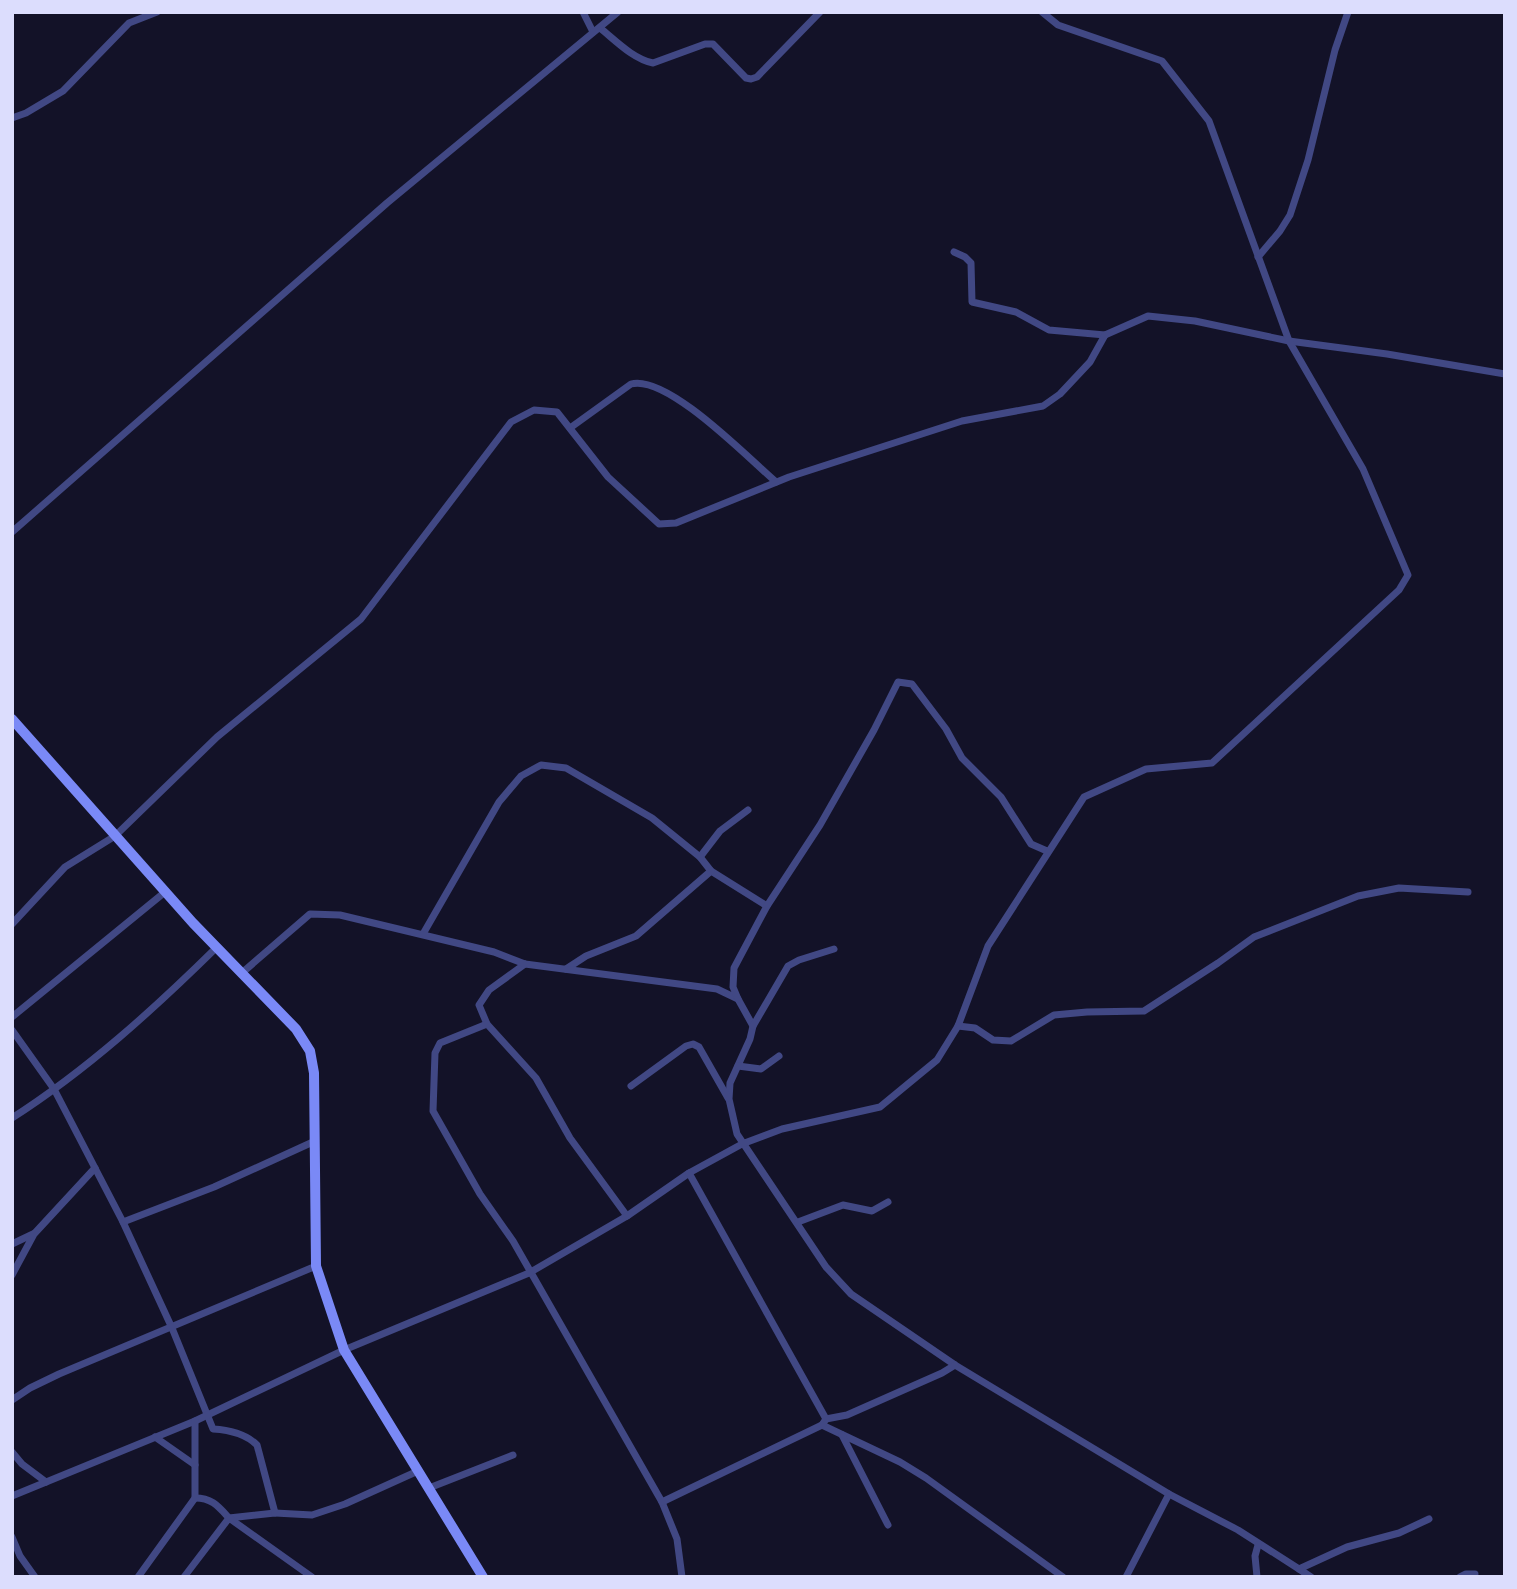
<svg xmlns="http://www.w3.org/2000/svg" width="1517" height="1589" font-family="'Roboto Condensed',sans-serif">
<rect width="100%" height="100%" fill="#131228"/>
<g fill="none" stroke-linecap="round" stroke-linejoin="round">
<!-- street -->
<g stroke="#414884" stroke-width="7">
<polyline points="583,12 593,32"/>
<path d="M600,28C615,40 633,59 653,63L705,44H713L746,78L751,79L757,77L820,12"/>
<polyline points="12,118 26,113 63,91 129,23 157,12"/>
<polyline points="954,252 965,257 971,263 972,302 1016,312 1049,330 1105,335"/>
<polyline points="1258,257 1280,231 1290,215 1308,160 1335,50 1348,12"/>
<path d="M570,428L631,384C667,374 748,458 776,482"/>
<polyline points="12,532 387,203 618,12"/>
<polyline points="700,857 720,831 748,810"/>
<polyline points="12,924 65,867 115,836 217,737 361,619 511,422 534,410 557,412 608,477 659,524 676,523 789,477 962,421 1043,406 1060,394 1090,362 1105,335 1148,316 1195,321 1289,341 1387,354 1505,374"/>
<polyline points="423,934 499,802 521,776 541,765 566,768 652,818 700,857 711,871 767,906"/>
<polyline points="525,964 489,990 479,1005 487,1024 536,1078 570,1138 627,1216"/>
<polyline points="566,969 586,956 636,936 711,871"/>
<polyline points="243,972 310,914 340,915 494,952 525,964 717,989 738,999 753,1026 750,1039 730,1083 729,1099 737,1134 826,1267 851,1294 955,1365 1169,1494 1238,1530 1299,1569 1347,1547 1399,1533 1429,1519"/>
<polyline points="738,999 733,987 734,968 767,906 820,825 874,730 898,682 912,684 946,729 962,758 1001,797 1031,844 1047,851"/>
<polyline points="12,1017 165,892"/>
<polyline points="487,1024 440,1043 435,1053 433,1111 480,1194 513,1241 662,1502 677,1539 682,1577"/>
<polyline points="753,1026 788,966 799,960 834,949"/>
<polyline points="958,1026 975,1028 993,1040 1011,1041 1054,1015 1087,1012 1144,1011 1218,963 1254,937 1358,896 1399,888 1468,892"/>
<path d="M12,1030L54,1089L123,1222L172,1328L213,1429C230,1430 246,1434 257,1445L275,1513L229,1518C218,1506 212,1498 195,1498"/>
<polyline points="738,1066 761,1069 779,1056"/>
<polyline points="631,1086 686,1046 693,1044 699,1047 728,1098"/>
<path d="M12,1118C87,1070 154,1009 217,947"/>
<polyline points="123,1222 214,1187 315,1141"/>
<polyline points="798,1222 843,1205 872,1211 888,1202"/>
<polyline points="12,1244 33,1234"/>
<polyline points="12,1275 34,1234 95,1168"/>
<polyline points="12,1400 30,1388 59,1374 316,1266"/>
<polyline points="826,1419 847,1415 942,1373 955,1365"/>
<polyline points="822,1425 900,1462 926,1478 1063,1577"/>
<polyline points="842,1435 888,1525"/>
<polyline points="155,1437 195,1465"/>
<polyline points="12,1452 22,1464 46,1482"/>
<polyline points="429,1488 513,1455"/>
<polyline points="12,1496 195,1421 344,1350 529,1273 627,1216 689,1173 742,1144 782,1129 880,1107 937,1060 958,1026 988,946 1084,797 1146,769 1212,763 1399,590 1408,575 1363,469 1289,341 1209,121 1162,61 1058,25 1042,12"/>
<polyline points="662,1502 822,1425 826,1419 689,1173"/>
<polyline points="275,1513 312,1515 345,1504 418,1471"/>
<polyline points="12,1537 20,1556 35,1577"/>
<polyline points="1299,1569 1311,1577"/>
<polyline points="138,1577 195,1498 195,1421"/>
<polyline points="184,1577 229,1518 312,1577"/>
<polyline points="1126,1577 1169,1494"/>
<polyline points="1257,1577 1255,1556 1258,1545"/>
<polyline points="1460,1577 1466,1574 1475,1574"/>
</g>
<!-- secondary -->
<polyline stroke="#7a89f6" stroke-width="10" points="12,719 193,923 296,1029 310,1051 314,1073 316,1266 344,1350 483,1577"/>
</g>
<!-- border -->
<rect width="1517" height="1589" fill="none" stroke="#dcddfd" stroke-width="28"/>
</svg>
